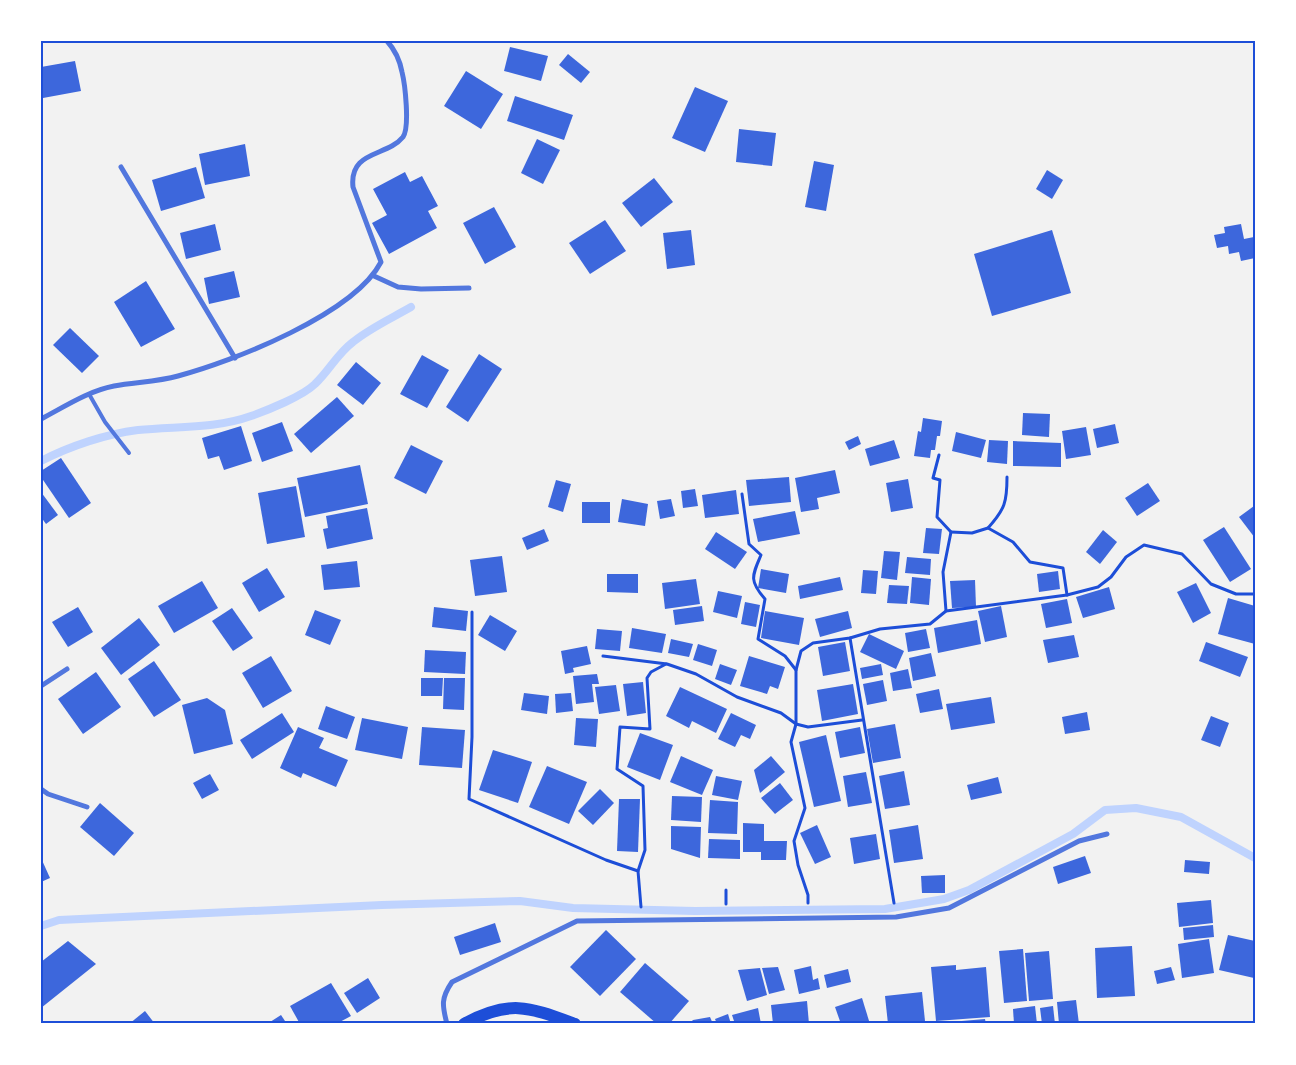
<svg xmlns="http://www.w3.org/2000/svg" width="1296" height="1065" font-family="Commissioner,sans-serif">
<rect width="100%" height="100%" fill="#f2f2f2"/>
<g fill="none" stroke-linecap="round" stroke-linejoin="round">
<!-- stream -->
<g stroke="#bfd3fe" stroke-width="8">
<path d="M41,461C70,446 106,434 138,430C176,426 215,429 251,416C268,410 303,396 315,384C329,371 337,354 353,342C370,328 392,318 411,307"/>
<polyline points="41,926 59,920 382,905 520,901 573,908 695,911 885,909 944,899 969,890 1073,834 1105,810 1136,808 1181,817 1255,858"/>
</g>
</g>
<!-- building -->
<g fill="#3d67dc">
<polygon points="510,47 548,56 541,81 504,71"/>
<polygon points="568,54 590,72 581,83 559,65"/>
<polygon points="75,61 81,91 43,98 41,67"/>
<polygon points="466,71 503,94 481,129 444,106"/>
<polygon points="695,87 728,101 705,152 672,138"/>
<polygon points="515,96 573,115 564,140 507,121"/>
<polygon points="739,129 776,133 772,166 736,162"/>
<polygon points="537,139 560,150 543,184 521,173"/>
<polygon points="245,144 250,176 205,185 199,154"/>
<polygon points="814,161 834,165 826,211 805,207"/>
<polygon points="196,167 205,198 161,211 152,180"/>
<polygon points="1047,170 1063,180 1052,199 1036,189"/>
<polygon points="405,172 410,182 422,176 438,206 428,211 437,228 389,254 372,223 387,215 373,189"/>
<polygon points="654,178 673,202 641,227 622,203"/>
<polygon points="494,207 516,247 485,264 463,223"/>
<polygon points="605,220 626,251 590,274 569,243"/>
<polygon points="215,224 221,250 186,259 180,233"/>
<polygon points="1241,224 1244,239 1254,237 1255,242 1255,258 1241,261 1239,252 1229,254 1228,246 1217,248 1214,235 1225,233 1224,227"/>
<polygon points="691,230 695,265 667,269 663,233"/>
<polygon points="1052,230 1071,293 992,316 974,254"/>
<polygon points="234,271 240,297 209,304 204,278"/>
<polygon points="146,281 175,329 141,347 114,302"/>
<polygon points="70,328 99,356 82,373 53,345"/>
<polygon points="479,354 502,369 468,422 446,407"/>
<polygon points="422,355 449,370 427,408 400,394"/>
<polygon points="356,362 381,383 363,405 337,385"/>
<polygon points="337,397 354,416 311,453 294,434"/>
<polygon points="1023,413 1050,414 1049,437 1022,435"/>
<polygon points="923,418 942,421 940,436 937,436 935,450 931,450 930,458 914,456 918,431 921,432"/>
<polygon points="282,422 293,451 262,462 252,433"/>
<polygon points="1115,424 1119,443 1097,448 1093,429"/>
<polygon points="241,426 252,461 224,470 219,456 208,459 202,438"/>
<polygon points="1086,427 1091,455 1066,459 1062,431"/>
<polygon points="956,432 986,440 981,458 952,451"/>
<polygon points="858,436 861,444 849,450 845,442"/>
<polygon points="894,440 900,458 870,466 865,449"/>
<polygon points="989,440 1008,441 1007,464 987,462"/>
<polygon points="1013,441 1061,443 1061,467 1013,466"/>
<polygon points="411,445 443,461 426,494 394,478"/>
<polygon points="61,458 91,503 69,518 41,477 41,471"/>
<polygon points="360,465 368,504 305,517 297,478"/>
<polygon points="835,470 840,493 817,498 819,509 801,512 795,478"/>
<polygon points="789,477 791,502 749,506 746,480"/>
<polygon points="908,479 913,508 891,512 886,483"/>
<polygon points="556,480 571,484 563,512 548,507"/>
<polygon points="1148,483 1160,501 1137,516 1125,498"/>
<polygon points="296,486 305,537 267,544 258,493"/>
<polygon points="695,489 698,506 683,508 681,491"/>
<polygon points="736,490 739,514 705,518 702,495"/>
<polygon points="41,492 58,515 46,524 41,517"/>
<polygon points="622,499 648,504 645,526 618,522"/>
<polygon points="671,499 675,516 660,519 657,501"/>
<rect x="582" y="502" width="28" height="21"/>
<polygon points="1254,506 1255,507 1255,538 1239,517"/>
<polygon points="367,508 373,539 327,549 323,529 328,528 326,516"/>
<polygon points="795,511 800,534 758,542 753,519"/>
<polygon points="1224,527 1251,569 1230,582 1203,540"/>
<polygon points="926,528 942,529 939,554 923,553"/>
<polygon points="544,529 549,541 527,550 522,538"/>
<polygon points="1103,530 1117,542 1100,564 1086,552"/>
<polygon points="716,532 747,552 735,569 705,549"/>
<polygon points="884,551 900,552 897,580 881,578"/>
<polygon points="502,556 507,592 475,596 470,560"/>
<polygon points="907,557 931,559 930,575 905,573"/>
<polygon points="357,561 360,587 324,590 321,565"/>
<polygon points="267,568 285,597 259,612 242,583"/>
<polygon points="761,569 789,574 786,593 758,588"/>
<polygon points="863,570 878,571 876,594 861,593"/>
<polygon points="1058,571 1060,589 1039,592 1037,574"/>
<polygon points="607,574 638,574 638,593 607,592"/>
<polygon points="840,577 843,590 800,599 798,586"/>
<polygon points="912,577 931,579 929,605 910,603"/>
<polygon points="696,579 700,604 665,609 662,583"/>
<polygon points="975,580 976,607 952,608 950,581"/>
<polygon points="202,581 218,608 174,633 158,606"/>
<polygon points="1196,583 1211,613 1193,623 1177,592"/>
<polygon points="889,585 909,586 907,604 887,603"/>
<polygon points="1109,587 1115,609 1083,618 1076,597"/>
<polygon points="718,591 742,596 737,618 713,612"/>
<polygon points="1228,598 1255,606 1255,644 1218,634"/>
<polygon points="1067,599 1072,623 1046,628 1041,604"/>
<polygon points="745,602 760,605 756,627 741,624"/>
<polygon points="702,606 704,621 675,625 673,610"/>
<polygon points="1001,606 1007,637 985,642 978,611"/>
<polygon points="78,607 93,632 68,647 52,622"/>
<polygon points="434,607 468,611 466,631 432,627"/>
<polygon points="232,608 253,638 233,651 212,621"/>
<polygon points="315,610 341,620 330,645 305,635"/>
<polygon points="765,611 804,618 799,645 761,638"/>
<polygon points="848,611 852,628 820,637 815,619"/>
<polygon points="490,615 517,631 505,651 478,635"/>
<polygon points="139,618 160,645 121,675 101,648"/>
<polygon points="977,620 981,644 938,653 934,628"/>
<polygon points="632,628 666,634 662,653 629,648"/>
<polygon points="597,629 622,631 620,651 595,649"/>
<polygon points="926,629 930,648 908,652 905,633"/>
<polygon points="869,634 904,651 896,669 860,652"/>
<polygon points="1074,635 1079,657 1048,663 1043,640"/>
<polygon points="671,639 693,644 689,657 668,653"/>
<polygon points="845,642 850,671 823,676 818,647"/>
<polygon points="1206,642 1248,657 1240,677 1199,661"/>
<polygon points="698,644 717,650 712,666 693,660"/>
<polygon points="587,646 591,664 573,668 574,672 565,674 561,651"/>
<polygon points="425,650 466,652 465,674 424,672"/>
<polygon points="931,653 936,676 913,681 909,658"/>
<polygon points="271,656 292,691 263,708 242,673"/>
<polygon points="749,656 785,667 778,689 770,686 767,694 740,686"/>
<polygon points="154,661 181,700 154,717 128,679"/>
<polygon points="720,664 737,670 731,685 715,679"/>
<polygon points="881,664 883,675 862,679 860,668"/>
<polygon points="908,669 912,688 893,691 890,673"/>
<polygon points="96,672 121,707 83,734 58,699"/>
<polygon points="597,674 599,684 592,684 594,702 576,704 573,676"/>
<polygon points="421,678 443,678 442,696 421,696"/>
<polygon points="444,678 465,678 464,710 443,709"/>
<polygon points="883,680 887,701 867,705 863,684"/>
<polygon points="643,682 646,713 627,716 623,684"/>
<polygon points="853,684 858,714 822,721 817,690"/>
<polygon points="616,685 620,711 599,714 595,687"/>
<polygon points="680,687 727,709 716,733 692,721 689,728 666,716"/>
<polygon points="939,689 943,709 920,713 916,694"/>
<polygon points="524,693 549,696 547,714 521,710"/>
<polygon points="571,693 573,711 556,713 555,694"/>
<polygon points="991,697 995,723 951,730 946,704"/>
<polygon points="207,698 225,710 233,744 194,754 182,705"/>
<polygon points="326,706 355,717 347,739 318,729"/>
<polygon points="1087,712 1090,730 1065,734 1062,717"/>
<polygon points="282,713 294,732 252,759 240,740"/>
<polygon points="731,713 756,725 750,739 741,735 735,747 718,739"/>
<polygon points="1211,716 1229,723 1220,747 1201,740"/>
<polygon points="362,718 408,727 402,759 355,750"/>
<polygon points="576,718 598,719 596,747 574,745"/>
<polygon points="895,724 901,758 873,763 867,729"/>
<polygon points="298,727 324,738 319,748 348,760 336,787 303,773 301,778 280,768"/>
<polygon points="422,727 465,730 462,768 419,765"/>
<polygon points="860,727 865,753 840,758 835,732"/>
<polygon points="640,733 673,745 660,780 627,767"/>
<polygon points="826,735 841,801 814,807 799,742"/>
<polygon points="493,750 532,762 518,803 479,790"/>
<polygon points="681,756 713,770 702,795 670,782"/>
<polygon points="771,756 785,772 760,793 754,770"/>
<polygon points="547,766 587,782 569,824 529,807"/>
<polygon points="904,771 910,805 885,809 879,776"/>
<polygon points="866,772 872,803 848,807 843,776"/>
<polygon points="210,774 219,790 202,799 193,783"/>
<polygon points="716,776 742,781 738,800 712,795"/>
<polygon points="998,777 1002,793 971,800 967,785"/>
<polygon points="780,783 793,800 775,814 761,798"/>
<polygon points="600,789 614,803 593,825 578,811"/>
<polygon points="672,796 702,797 701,822 671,820"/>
<polygon points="619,799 640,799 638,852 617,851"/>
<polygon points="710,800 738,802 737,834 708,833"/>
<polygon points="100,803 134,833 114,856 80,827"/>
<polygon points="743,823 764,824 764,841 787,841 786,860 761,860 761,852 743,852"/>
<polygon points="817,825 831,857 815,864 800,833"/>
<polygon points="918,825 923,859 894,863 889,830"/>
<polygon points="671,826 701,827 700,858 671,849"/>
<polygon points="876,834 880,859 854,864 850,838"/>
<polygon points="709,839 740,840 740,859 708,858"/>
<polygon points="1085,856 1091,873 1058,884 1053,867"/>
<polygon points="41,858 50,878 41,882"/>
<polygon points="1185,860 1210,862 1209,874 1184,872"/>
<polygon points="945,875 945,893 922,893 921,876"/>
<polygon points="1211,900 1213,923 1179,927 1177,903"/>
<polygon points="495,923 501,942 460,955 454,937"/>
<polygon points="1213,925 1214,937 1184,940 1183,928"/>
<polygon points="606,930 636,959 600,996 570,967"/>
<polygon points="1228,935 1255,941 1254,978 1219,970"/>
<polygon points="1209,939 1214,973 1182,978 1178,944"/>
<polygon points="68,941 96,964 41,1008 41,962"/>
<polygon points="1132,946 1135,996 1097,998 1095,948"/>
<polygon points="1023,949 1027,1001 1004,1003 999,951"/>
<polygon points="1049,951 1053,999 1029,1001 1025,953"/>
<polygon points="645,963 689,1001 669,1024 657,1024 620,992"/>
<polygon points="956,965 956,970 986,967 990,1017 936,1021 931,967"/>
<polygon points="811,966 813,980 818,978 820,989 799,994 794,970"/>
<polygon points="778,967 785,990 769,994 762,968"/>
<polygon points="1171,967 1175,980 1157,984 1154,971"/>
<polygon points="760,968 767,995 747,1001 738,970"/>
<polygon points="848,969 851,982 827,988 824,975"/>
<polygon points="368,978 380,998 357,1013 344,993"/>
<polygon points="331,983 351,1016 336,1024 300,1024 290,1006"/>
<polygon points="922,992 925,1021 888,1024 885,996"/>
<polygon points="862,998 870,1024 841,1024 835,1007"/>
<polygon points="1076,1000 1079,1024 1059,1024 1057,1002"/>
<polygon points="807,1001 809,1024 773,1024 771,1005"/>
<polygon points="1035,1006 1037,1024 1014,1024 1013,1009"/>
<polygon points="1053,1006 1055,1024 1042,1024 1040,1008"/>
<polygon points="758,1008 761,1024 735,1024 732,1015"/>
<polygon points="145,1011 155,1024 129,1024"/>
<polygon points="728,1014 731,1024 717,1024 715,1019"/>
<polygon points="281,1015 287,1024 267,1024"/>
<polygon points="710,1017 713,1024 689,1024 693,1020"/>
<polygon points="985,1019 986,1024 950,1024 950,1022"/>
</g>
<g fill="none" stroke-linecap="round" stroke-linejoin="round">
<!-- path -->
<g stroke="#1d4ed8" stroke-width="3">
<polyline points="939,455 933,478 940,480 937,517 951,532 943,572 946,611"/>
<path d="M1007,477C1007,502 1005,509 988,528L1013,542L1030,562L1063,568L1067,595"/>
<path d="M742,494L749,544L761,555C752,576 749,581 765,599L758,639L785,656L796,670V724L791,742L805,808L794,841L798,865L808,895V903"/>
<polyline points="951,532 972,533 988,528"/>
<polyline points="472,612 472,737 469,799 606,860 638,871 641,907"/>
<polyline points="850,638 894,903"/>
<polyline points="603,656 667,664 696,674 737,697 781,713 796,724 808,727 862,720"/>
<polyline points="796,670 801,651 813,643 850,638 880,629 930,624 946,611 1067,595 1098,587 1111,577 1126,557 1144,545 1182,554 1211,584 1236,594 1255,594"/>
<polyline points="638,871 645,850 643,786 617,769 620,727 650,729 647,678 651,672 666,664"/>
<polyline points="726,904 726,890"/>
</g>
<!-- service -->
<polyline stroke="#5277de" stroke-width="4" points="89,394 105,422 129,453"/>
<!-- minor -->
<g stroke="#5277de" stroke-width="5">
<polyline points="121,167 235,358"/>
<polyline points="374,276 398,287 421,289 469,288"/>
<path d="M41,419C64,407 88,391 114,386C135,382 157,382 178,376C234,361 354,314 381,262L353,187C349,150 387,157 403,137C410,127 405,84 402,72C400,61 395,50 387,41"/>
<polyline points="41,686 67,669"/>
<polyline points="41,789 48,794 87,807"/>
<path d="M447,1024C442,1005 441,998 452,982L577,921L896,917L949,908L1079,841L1107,834"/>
</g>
<!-- primary -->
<path stroke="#1d4ed8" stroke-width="12" d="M464,1024C510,999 529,1007 575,1024"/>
</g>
<!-- border -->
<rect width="1296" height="1065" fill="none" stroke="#ffffff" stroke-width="85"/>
<rect x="42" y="42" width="1212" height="980" fill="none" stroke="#1d4ed8" stroke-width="2"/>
</svg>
